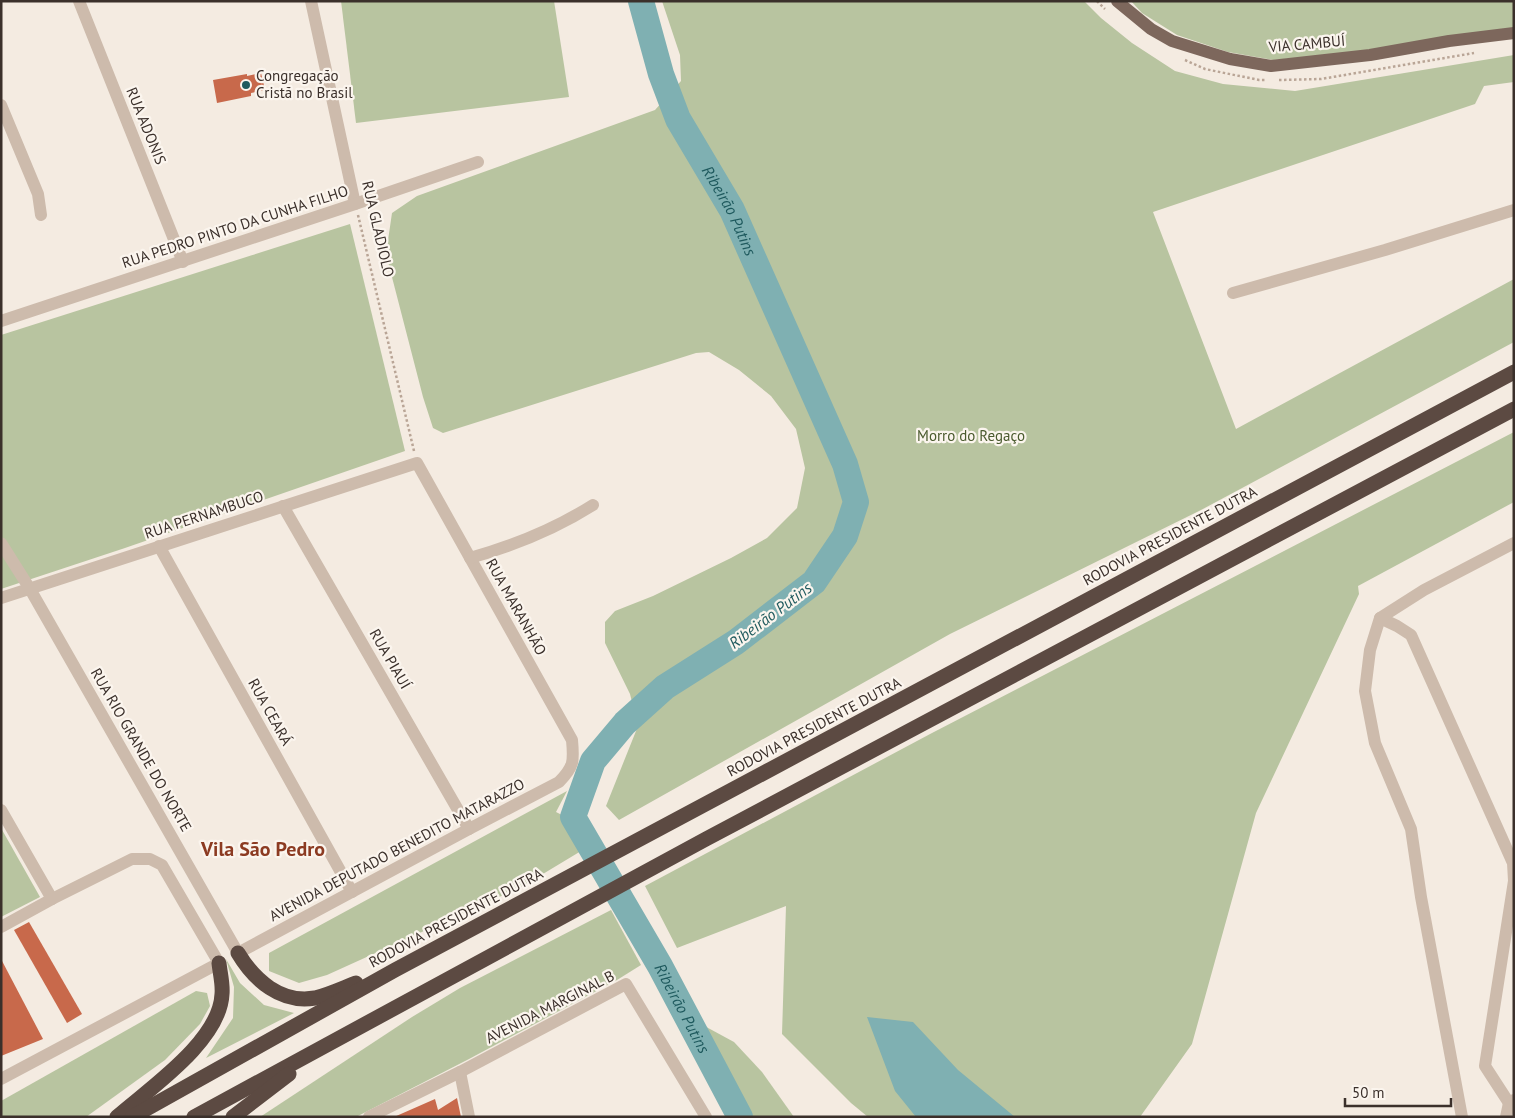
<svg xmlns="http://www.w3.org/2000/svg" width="1515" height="1118" font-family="'PT Sans',sans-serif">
<rect width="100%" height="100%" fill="#f4ebe1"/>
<!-- green -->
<g fill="#b8c4a0">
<polygon points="341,1 554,1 569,97 356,123"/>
<polygon points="662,1 1084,1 1101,18 1132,43 1175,71 1223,84 1295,91 1514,55 1514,82 1484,86 1475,104 1153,212 1236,429 1514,279 1514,342 1201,510 950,634 619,820 606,806 638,726 630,694 605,643 605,622 615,611 653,596 731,558 767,538 797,508 805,468 796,429 771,396 739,370 709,352 696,353 443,433 433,428 423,397 386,254 392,213 417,196 655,110 681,81 680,55"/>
<polygon points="1131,1 1514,1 1514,29 1371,51 1273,60 1228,52 1177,35 1142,13"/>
<polygon points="350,224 405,451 125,548 1,589 1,335"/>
<polygon points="1514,432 1514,502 1358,586 1359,594 1256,813 1192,1044 1140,1117 868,1117 851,1103 782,1034 786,906 677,948 645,886 932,733"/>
<polygon points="567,791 556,812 568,818 586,848 523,886 327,975 299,983 269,971 269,953"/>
<polygon points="1,828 40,897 1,917"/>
<polygon points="611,910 641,965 617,980 469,1059 356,1117 260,1117 412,1017 460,988"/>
<polygon points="226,959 240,983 264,1005 294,1013 206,1058 233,1018 234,987"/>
<polygon points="196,991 207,993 210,1006 200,1024 165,1060 86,1117 1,1117 1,1101"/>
<polygon points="686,1016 734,1042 762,1072 794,1117 740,1117"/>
</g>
<!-- water -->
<polygon fill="#7fb0b2" points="867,1017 913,1022 958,1070 1015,1117 916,1117 895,1091"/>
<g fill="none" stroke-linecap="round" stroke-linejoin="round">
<!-- river -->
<path stroke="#7fb0b2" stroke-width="26" id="s1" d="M641,1L661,74L678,119L732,210L845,464L856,502L845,536L814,582L736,642L665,687L625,723L593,761L573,817L660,966L740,1117"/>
</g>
<!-- building -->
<g fill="#c8694b">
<polygon points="261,73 265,90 251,93 251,96 217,103 213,80 247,74 247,76"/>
<polygon points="29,922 82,1014 67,1023 14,930"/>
<polygon points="1,959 43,1039 1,1056"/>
<polygon points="457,1098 461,1117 394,1117 435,1099 438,1110"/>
</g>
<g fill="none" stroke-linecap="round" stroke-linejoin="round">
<!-- path -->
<g stroke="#b9a596" stroke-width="2.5" stroke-dasharray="2.5 2.5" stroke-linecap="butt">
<polyline points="1097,1 1105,9"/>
<polyline points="1185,60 1205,69 1259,80 1266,80"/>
<polyline points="1279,80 1321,79 1474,53"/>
<polyline points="358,215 414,451"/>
</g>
<!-- minor -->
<g stroke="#cdbbac" stroke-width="12">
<polyline points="79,1 183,262"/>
<polyline points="311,1 355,204"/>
<polyline points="1,105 38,194 41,215"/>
<polyline points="1233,293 1385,250 1514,210"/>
<polyline points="1,321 355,204 478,162"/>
<polyline points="283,506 469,829"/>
<path d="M1,543L30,589L238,953L469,829L559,782C574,767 574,761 572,740L417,463C278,508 140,553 1,598"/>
<polyline points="159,546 352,892"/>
<path d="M470,558C513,546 555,529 593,505"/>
<polyline points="1380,618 1397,626 1411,635 1513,863 1514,881 1485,1066 1509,1103"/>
<polyline points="1,810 52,899"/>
<polyline points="1,927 52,899 132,859 150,859 162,865 219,963 1,1079"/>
<polyline points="460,1072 469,1117"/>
<polyline points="369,1117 460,1072 626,984 706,1117"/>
<polyline points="1462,1117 1421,897 1411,829 1375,743 1365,691 1370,650 1380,618 1424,590 1514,543"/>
<polyline points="1506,1117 1509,1103 1514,1100"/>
</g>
<!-- major -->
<polyline stroke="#7d675c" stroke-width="12" points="1117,1 1151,29 1172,41 1230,59 1271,66 1370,55 1449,41 1514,33"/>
<!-- highway -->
<g stroke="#5c4a42" stroke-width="15">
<path d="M238,953C254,980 281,1004 315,998C328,995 343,988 356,983"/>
<path d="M117,1117C150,1088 220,1041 222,994C223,984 220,973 219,963"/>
<polyline points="132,1117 395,970 1514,372"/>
<polyline points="194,1117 706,839 1514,409"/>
<polyline points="233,1117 289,1074"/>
</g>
</g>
<!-- markers -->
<circle fill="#1f5a5e" stroke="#fbf5ee" stroke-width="2" cx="246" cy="85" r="5"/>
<g text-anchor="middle" stroke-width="4.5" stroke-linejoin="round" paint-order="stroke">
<!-- street labels -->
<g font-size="15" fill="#3b302b" stroke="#fbf5ee">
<text transform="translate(1307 44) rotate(-5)" y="5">VIA CAMBUÍ</text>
<text transform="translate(146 126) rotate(68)" y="5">RUA ADONIS</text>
<text transform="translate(235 227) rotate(-18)" y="5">RUA PEDRO PINTO DA CUNHA FILHO</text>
<text transform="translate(378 229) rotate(77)" y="5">RUA GLADIOLO</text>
<text transform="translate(204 515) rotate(-18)" y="5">RUA PERNAMBUCO</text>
<text transform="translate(1170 536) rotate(-28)" y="5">RODOVIA PRESIDENTE DUTRA</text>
<text transform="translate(516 607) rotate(61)" y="5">RUA MARANHÃO</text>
<text transform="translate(390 659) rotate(60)" y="5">RUA PIAUÍ</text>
<text transform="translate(270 712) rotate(61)" y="5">RUA CEARÁ</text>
<text transform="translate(814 727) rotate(-28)" y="5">RODOVIA PRESIDENTE DUTRA</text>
<text transform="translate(141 750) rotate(60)" y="5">RUA RIO GRANDE DO NORTE</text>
<text transform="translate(397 850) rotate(-28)" y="5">AVENIDA DEPUTADO BENEDITO MATARAZZO</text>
<text transform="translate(456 918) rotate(-28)" y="5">RODOVIA PRESIDENTE DUTRA</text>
<text transform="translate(550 1007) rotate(-27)" y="5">AVENIDA MARGINAL B</text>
</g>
<!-- poi labels -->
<g font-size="15" fill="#3b302b" stroke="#fbf5ee" text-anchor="start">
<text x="256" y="81">Congregação<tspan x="256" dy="17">Cristã no Brasil</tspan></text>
</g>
<!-- park labels -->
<g font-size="15" fill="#4a5a2e" stroke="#fbf5ee">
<text x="971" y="441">Morro do Regaço</text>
</g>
<!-- water labels -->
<g font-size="16" font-style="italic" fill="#1f5a5e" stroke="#fbf5ee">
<text dy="6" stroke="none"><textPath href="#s1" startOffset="229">Ribeirão Putins</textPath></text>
<text transform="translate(770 615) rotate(-37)" y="6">Ribeirão Putins</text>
<text dy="6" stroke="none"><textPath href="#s1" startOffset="1204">Ribeirão Putins</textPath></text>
</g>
<!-- district labels -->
<g font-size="20" font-weight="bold" fill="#8c3b22" stroke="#fbf5ee">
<text x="263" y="856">Vila São Pedro</text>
</g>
</g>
<!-- border -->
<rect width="1515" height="1118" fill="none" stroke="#3b302b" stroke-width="5"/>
<!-- scale -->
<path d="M1345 1098v8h106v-8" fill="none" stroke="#3b302b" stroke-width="2.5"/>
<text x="1352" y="1098" font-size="15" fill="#3b302b" stroke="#fbf5ee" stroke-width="4" paint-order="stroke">50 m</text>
</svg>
